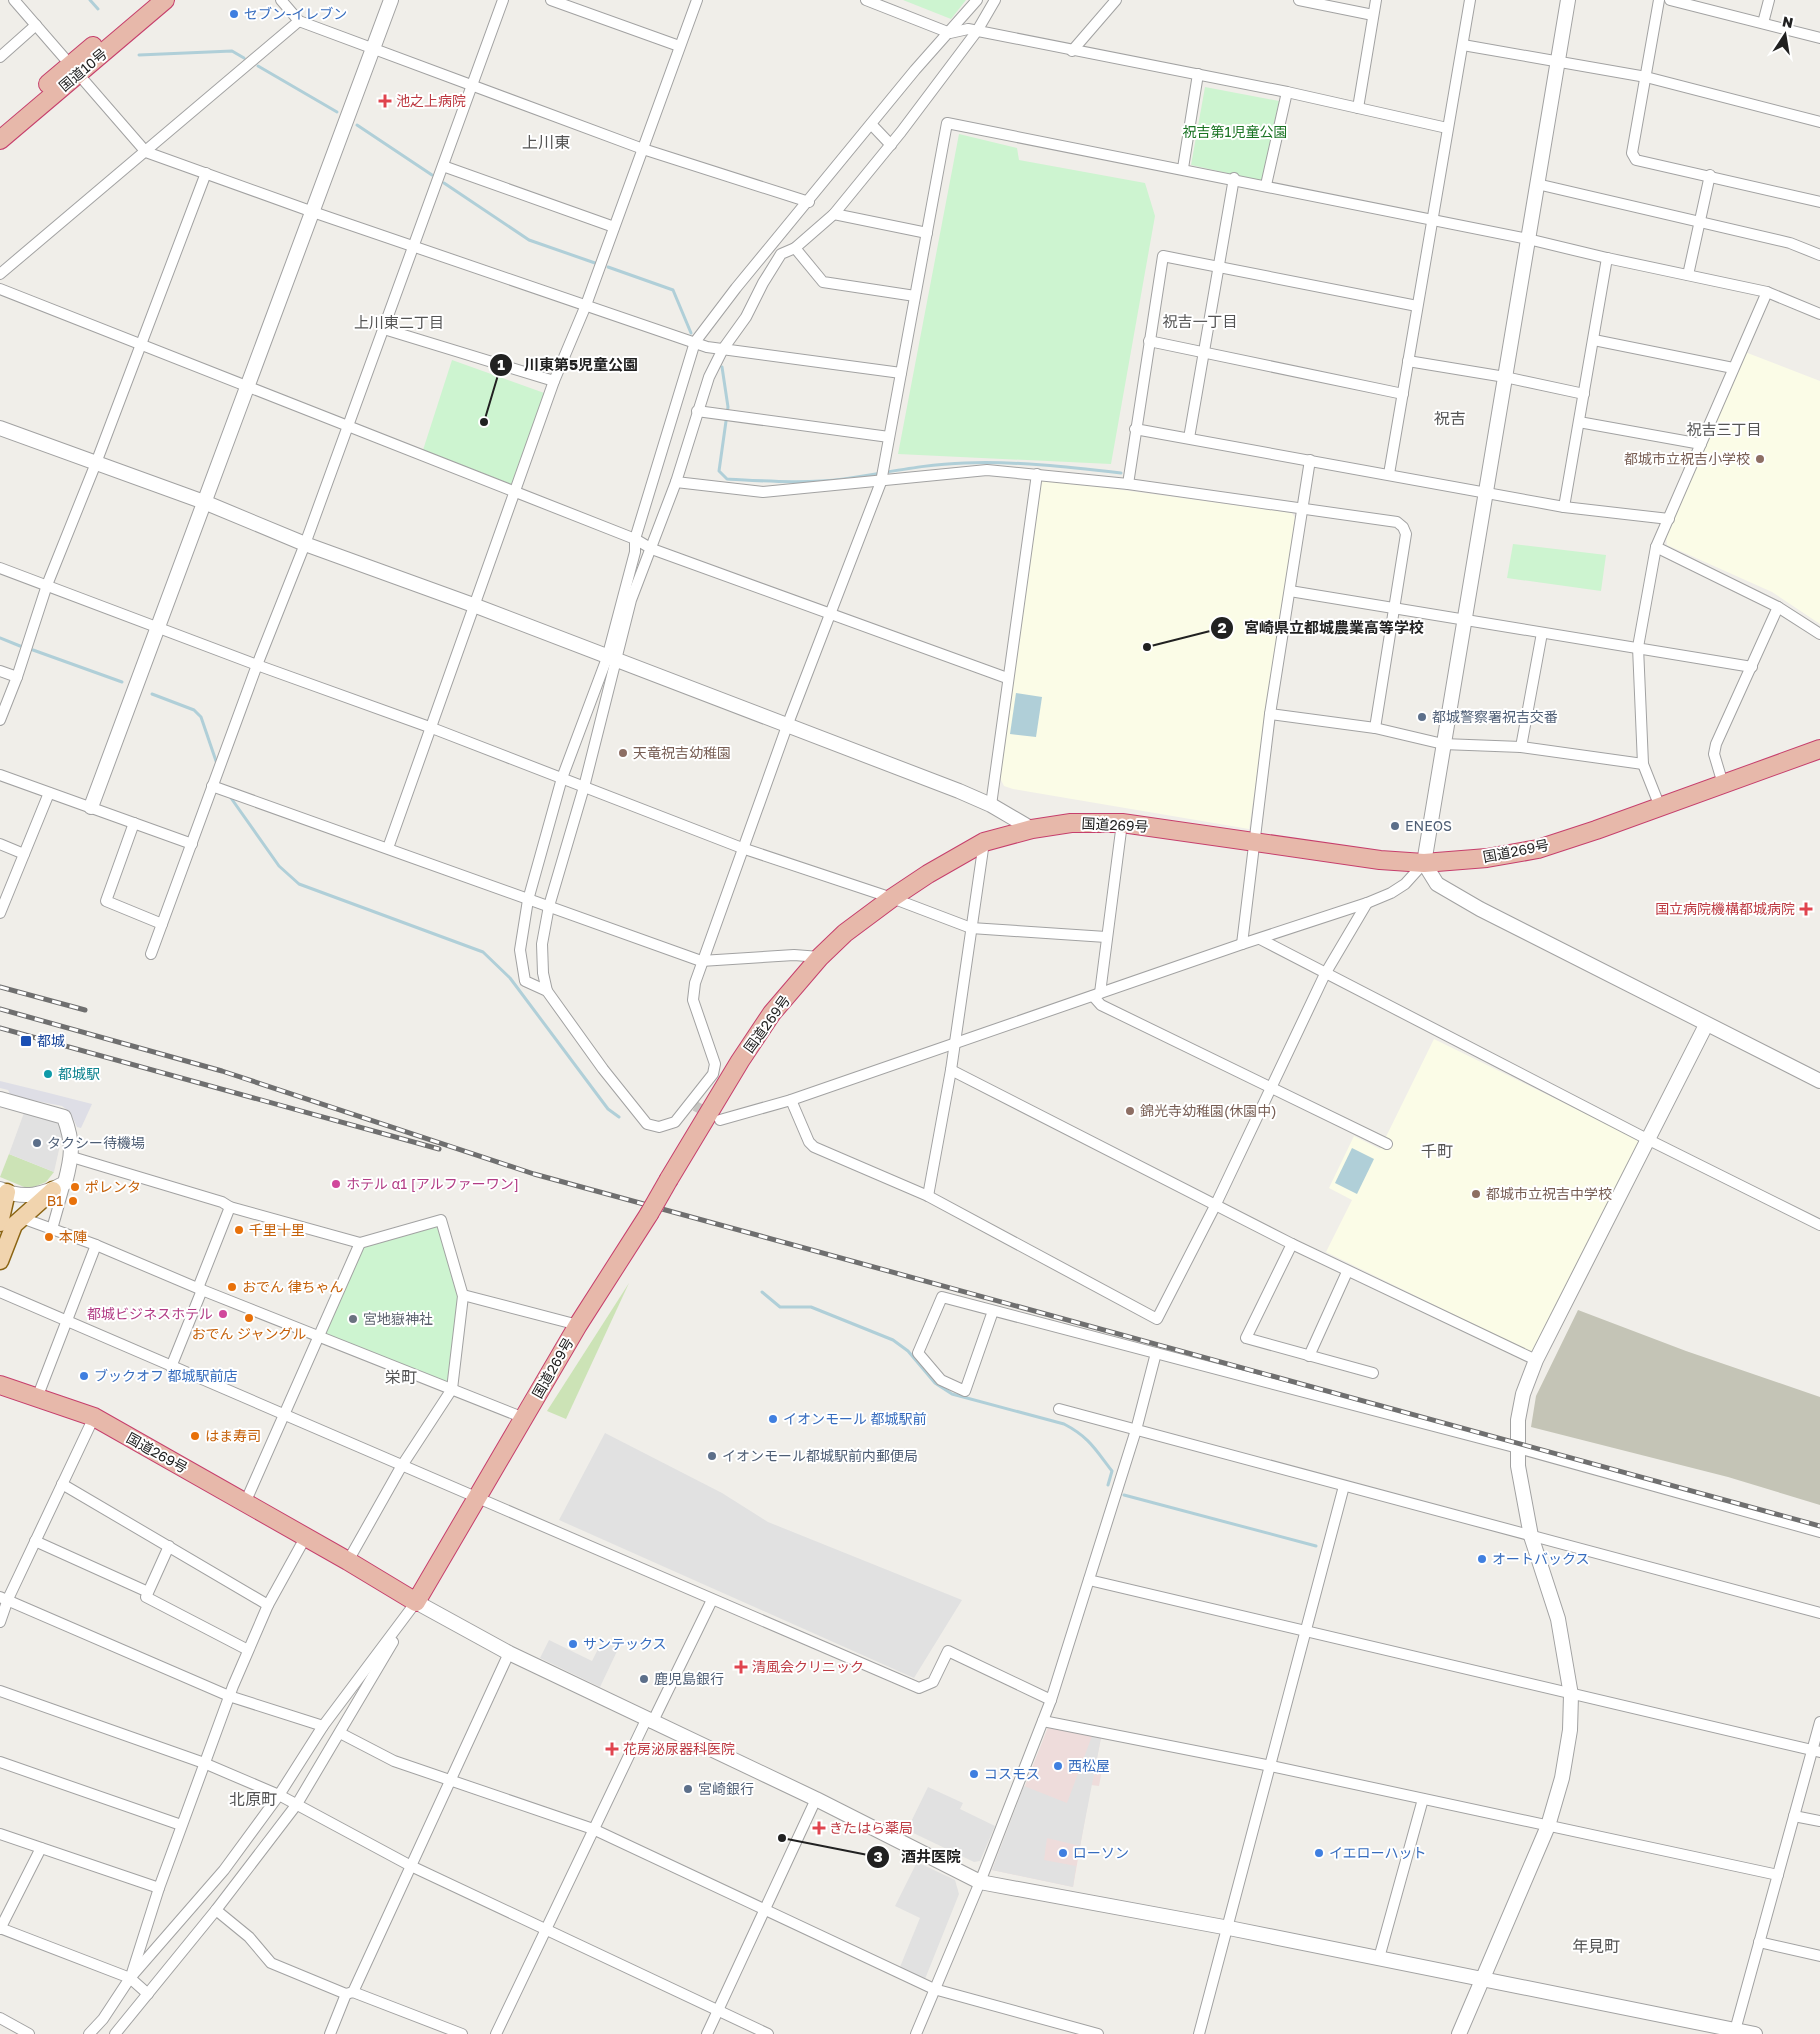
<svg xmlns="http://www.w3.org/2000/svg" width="1820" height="2034" font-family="'Golos Text','Noto Sans JP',sans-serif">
<rect width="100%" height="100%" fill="#f0eee9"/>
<!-- commercial -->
<polygon fill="#eedcdb" points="1048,1727 1101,1738 1095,1768 1102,1770 1099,1786 1091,1785 1073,1887 992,1870"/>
<!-- education -->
<g fill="#fbfce7">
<polygon points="1745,352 1820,381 1820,624 1772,592 1667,545 1666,536"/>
<polygon points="1042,479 1292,513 1295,518 1249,829 1013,789 1004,786 999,776"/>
<polygon points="1434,1039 1639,1140 1533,1353 1326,1252 1352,1200 1329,1188 1354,1136 1380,1149"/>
</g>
<!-- construction -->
<polygon fill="#c4c4b6" points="1578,1310 1686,1351 1820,1397 1820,1505 1728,1477 1531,1427 1536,1396"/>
<!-- grass -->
<g fill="#cce3b6">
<polygon points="9,1154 54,1172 46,1182 29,1189 0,1177"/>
<polygon points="629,1283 566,1419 547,1411"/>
</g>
<!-- park -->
<g fill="#cdf4d0">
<polygon points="903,0 966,0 951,19"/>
<polygon points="1205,87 1279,101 1263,181 1191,165"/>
<polygon points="959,134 1017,148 1019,160 1145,183 1155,216 1111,464 898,454"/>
<polygon points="452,360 547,394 513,485 423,450"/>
<polygon points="1513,544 1606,555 1601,591 1507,578"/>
<polygon points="441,1220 463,1296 452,1389 319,1336 360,1243"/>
</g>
<!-- parking -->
<g fill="#e1e1e1">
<polygon points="25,1110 54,1119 59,1123 63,1132 54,1172 9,1154"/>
<polygon points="605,1433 722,1493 768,1522 962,1600 914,1678 559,1520"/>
<polygon points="603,1639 619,1647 600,1687 540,1658 549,1640 592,1661"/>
<polygon points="1092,1736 1101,1738 1080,1846 1047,1838 1044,1860 1076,1866 1073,1887 992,1870 1024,1786 1067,1803"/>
<polygon points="928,1787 963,1803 960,1809 995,1826 980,1861 974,1862 907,1830"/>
<polygon points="917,1862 955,1880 959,1894 925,1979 900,1967 920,1918 895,1906"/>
</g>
<!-- plaza -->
<polygon fill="#dedee6" points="0,1081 49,1093 92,1104 81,1128 77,1127 70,1112 62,1106 11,1096 8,1090 0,1088"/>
<!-- water -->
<g fill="#b0cfd8">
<polygon points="1016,693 1042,697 1036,737 1010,734"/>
<polygon points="1352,1148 1374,1159 1357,1194 1335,1183"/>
</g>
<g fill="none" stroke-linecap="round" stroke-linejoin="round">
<!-- stream -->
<g stroke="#b0cfd8" stroke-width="3">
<polyline points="90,0 98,9"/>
<polyline points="139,55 232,51 244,58"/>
<polyline points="258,66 337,112"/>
<polyline points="357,125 432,175"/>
<polyline points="444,183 529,240 595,263"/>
<polyline points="608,267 673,290 691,333"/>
<path d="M722,367L728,407L719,471L727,479C766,481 805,484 844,479C885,473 924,464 965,463C1017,461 1069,467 1121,473"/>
<polyline points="0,638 20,646"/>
<polyline points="33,650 122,682"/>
<polyline points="152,694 194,710 201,717 216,761"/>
<polyline points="231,798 279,866 299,884 483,952 510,978 608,1109 619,1117"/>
<path d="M762,1292L780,1307H811L893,1340L908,1351L935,1383L952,1394L1064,1424C1089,1437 1095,1449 1112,1471L1108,1485"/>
<polyline points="1124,1495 1316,1546"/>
</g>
<!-- minor-tunnel -->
<polyline stroke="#c7c5c1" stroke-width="10" stroke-dasharray="10 5" stroke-linecap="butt" points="695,1106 712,1115"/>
<defs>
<g id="minor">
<polyline points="14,0 146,152 313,212 707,347 901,373"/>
<polyline points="281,0 299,21 643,149 809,202"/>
<polyline points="551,0 679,46"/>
<polyline points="866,0 950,33 968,29 1287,92 1447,128"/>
<polyline points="977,0 915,70 736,288 695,342 635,539 635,552 607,658 562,778 528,900 520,950 525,981 547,991 603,1069 647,1124 659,1127 675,1122 713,1074 715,1064 693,1000 695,983 787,726 881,482 947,123 1528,239 1607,258 1767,292 1820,314"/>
<polyline points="1299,0 1373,15"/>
<polyline points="1659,0 1632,153 1636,160 1820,202"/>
<polyline points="1670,0 1820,38"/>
<polyline points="1763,23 1769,0"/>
<polyline points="1463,45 1646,77 1820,122"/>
<polyline points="1072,51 1116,0"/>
<polyline points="0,57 36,25"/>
<polyline points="1358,108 1376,0"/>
<polyline points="871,124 891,145"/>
<polyline points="443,166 614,227"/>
<polyline points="1183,168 1198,74"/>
<polyline points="1537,184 1790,243 1820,255"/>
<polyline points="1266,185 1287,92"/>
<polyline points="834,214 927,233"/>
<polyline points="795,248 823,282 915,296"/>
<polyline points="0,274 299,21"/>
<polyline points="1688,275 1710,175"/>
<polyline points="0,289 635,539 652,549 1007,678"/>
<polyline points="384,329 554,381"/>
<polyline points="1594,340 1733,368"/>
<polyline points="1149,341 1403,394"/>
<polyline points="1408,361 1505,377 1584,394"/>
<polyline points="697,411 889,437"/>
<polyline points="1579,422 1701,444"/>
<polyline points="1135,429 1564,507 1669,519"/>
<polyline points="1189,438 1234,178"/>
<polyline points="1389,474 1470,0"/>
<polyline points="676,482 763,492 987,470 1128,484 1397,522 1403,527 1406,534 1375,728"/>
<polyline points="1128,484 1163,256 1417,306"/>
<polyline points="1564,507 1607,258"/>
<polyline points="1656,547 1778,607 1820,634"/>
<polyline points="0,568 257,665 432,728 742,848 892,898 971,928 1106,937"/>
<polyline points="1290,591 1752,667"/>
<polyline points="0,671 17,677"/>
<polyline points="1270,714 1375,728 1443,744 1521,747 1643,764"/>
<polyline points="0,720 17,677 47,585 96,463 206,173"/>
<polyline points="1521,747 1542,633"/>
<polyline points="0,775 192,844"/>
<polyline points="1723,784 1714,754 1716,744 1778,607"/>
<polyline points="212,786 701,961 794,955 820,957"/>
<polyline points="991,805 1037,474"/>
<polyline points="1660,807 1643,764 1638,647 1656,547 1767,292"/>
<polyline points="134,823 106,901 162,924"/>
<polyline points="0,844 24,854"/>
<polyline points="388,848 554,381 586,305 697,0"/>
<polyline points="0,913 49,793"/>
<polyline points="1260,939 1647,1139 1820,1225"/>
<polyline points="1242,944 1270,714 1310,460"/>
<polyline points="151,954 257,665 305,544 503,0"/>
<polyline points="547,991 543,973 542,944 549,906 584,787 631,600 676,482 709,377 723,349 746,317 763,283 781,254 795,248 834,214 901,132 977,31 995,0"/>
<polyline points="1100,993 1122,823"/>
<polyline points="1093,996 1101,1005 1387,1144"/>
<polyline points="951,1070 1292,1244 1536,1360"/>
<polyline points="791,1100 809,1142 814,1147 928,1196 1157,1319 1215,1206 1325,974 1367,903"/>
<polyline points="720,1120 791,1100 1242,944 1367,903 1391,893 1405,884 1424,863"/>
<polyline points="72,1157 222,1202 230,1207 360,1243 441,1220 463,1296 452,1389 401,1467 348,1561"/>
<polyline points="928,1196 951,1070 984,842"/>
<polyline points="22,1218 96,1245 202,1290 524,1418"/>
<polyline points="52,1229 65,1183"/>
<polyline points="1292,1244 1246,1338 1373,1373"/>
<polyline points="198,1288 230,1207"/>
<polyline points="0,1292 919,1688 933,1682 948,1651 1051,1700"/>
<polyline points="463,1295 578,1325"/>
<polyline points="993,1311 965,1391 941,1380 918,1353 942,1297 1518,1448 1820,1532"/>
<polyline points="1309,1356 1347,1272"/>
<polyline points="171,1367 202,1290"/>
<polyline points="37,1398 96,1245"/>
<polyline points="1059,1409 1820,1613"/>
<polyline points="62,1484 268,1605"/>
<polyline points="245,1503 360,1243"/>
<polyline points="35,1541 148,1592"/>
<polyline points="169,1546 146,1597 248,1650"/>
<polyline points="1089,1580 1820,1752"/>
<polyline points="0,1597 229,1696 323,1726"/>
<polyline points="0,1622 8,1599 94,1417"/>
<polyline points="0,1691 204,1763 279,1795 411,1866 768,2034"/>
<polyline points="1043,1721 1271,1766 1778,1875"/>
<polyline points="652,1723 712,1600"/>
<polyline points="340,1733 394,1761 593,1829 934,1989 1098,2034"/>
<polyline points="0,1762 181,1825"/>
<polyline points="1794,1816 1820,1821"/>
<polyline points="0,1834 159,1888"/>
<polyline points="216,1910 249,1937 271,1963 346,1994 353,1992 462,2034"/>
<polyline points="0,1928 130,1978 148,1994"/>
<polyline points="0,1929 41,1848"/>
<polyline points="1759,1942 1820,1956"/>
<polyline points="1379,1958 1423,1799"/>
<polyline points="132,1973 159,1888 233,1686 268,1605 305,1538"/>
<polyline points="353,1992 509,1653"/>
<polyline points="0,2018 29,2034"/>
<polyline points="89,2034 103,2019 130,1978 224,1870 279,1795 323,1726 416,1602"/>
<polyline points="115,2034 216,1910 297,1804 393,1642"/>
<polyline points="330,2034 346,1994"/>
<polyline points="496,2034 646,1720"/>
<polyline points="707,2034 816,1799"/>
<polyline points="916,2034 980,1882 1051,1700 1136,1430 1156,1353"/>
<polyline points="1199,2034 1344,1486"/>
<polyline points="1734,2034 1820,1722"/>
</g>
<g id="tertiary">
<polyline points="1568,0 1424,863 1437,884 1480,909 1820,1081"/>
<polyline points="0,428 204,502 305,544 476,606 959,791 991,805 1032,829"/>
<polyline points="91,807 391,0"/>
<path d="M0,1099L64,1117C74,1144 72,1156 65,1183C43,1195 24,1200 0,1189"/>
<polyline points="416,1602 509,1653 816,1799 980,1882 1229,1928 1755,2034"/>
<polyline points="1459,2034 1548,1826 1562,1778 1570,1730 1571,1695 1558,1619 1531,1536 1518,1466 1518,1420 1523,1394 1536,1360 1706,1025"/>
</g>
<g id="primary">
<polyline points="0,1223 7,1192"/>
<polyline points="0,1261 14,1225 53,1190"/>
</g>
<g id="trunk">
<polyline points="48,84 93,46"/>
<polyline points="0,140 165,0"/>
<polyline points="669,1179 740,1061 772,1013 820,957 845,933 892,898 928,874 984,842 1032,829 1071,823 1122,823 1380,860 1424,863 1487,858 1538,849 1596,830 1820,749"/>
<polyline points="0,1385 94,1417 348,1561 416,1602 578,1325 649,1214"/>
</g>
</defs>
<!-- minor casing -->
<use href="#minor" stroke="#a2a2a2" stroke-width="12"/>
<!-- tertiary casing -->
<use href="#tertiary" stroke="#a2a2a2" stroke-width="16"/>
<!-- primary casing -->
<use href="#primary" stroke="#8b6413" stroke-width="19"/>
<!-- trunk casing -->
<use href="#trunk" stroke="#c63f6c" stroke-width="20"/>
<!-- minor -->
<use href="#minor" stroke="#fff" stroke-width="10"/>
<!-- tertiary -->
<use href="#tertiary" stroke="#fff" stroke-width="14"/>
<!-- primary -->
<use href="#primary" stroke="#f1d4ae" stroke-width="16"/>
<!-- trunk -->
<use href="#trunk" stroke="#e7b8aa" stroke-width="18"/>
<defs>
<g id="rail">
<polyline points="0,987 85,1010"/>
<polyline points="0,1009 222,1071 534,1174 1820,1526"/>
<polyline points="0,1028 439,1149"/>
</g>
</defs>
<!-- rail casing -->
<use href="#rail" stroke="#6f6f6f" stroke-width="5"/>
<!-- rail -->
<use href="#rail" stroke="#fff" stroke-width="3" stroke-dasharray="9" stroke-linecap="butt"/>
<defs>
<polyline id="trunk-bridge" points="649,1214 669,1179"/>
</defs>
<!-- trunk-bridge casing -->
<use href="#trunk-bridge" stroke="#c63f6c" stroke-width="20" stroke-linecap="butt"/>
<!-- trunk-bridge -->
<use href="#trunk-bridge" stroke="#e7b8aa" stroke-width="18"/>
</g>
<!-- markers -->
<g fill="#3f7fe0" stroke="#fff" stroke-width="2">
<circle cx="234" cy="14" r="5"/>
<circle cx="84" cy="1376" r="5"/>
<circle cx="773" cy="1419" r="5"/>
<circle cx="1482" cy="1559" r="5"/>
<circle cx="573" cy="1644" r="5"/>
<circle cx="1058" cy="1766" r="5"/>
<circle cx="974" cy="1774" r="5"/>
<circle cx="1063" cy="1853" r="5"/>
<circle cx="1319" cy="1853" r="5"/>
</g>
<g fill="#e0444e" stroke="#fff" stroke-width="2">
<path d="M382.5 93.5h5v5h5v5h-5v5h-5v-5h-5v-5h5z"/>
<path d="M1803.5 901.5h5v5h5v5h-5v5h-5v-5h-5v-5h5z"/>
<path d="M738.5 1659.5h5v5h5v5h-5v5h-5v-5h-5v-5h5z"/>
<path d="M609.5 1741.5h5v5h5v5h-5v5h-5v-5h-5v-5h5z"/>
<path d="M816.5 1820.5h5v5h5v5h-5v5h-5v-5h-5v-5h5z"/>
</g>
<g fill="#8d6e63" stroke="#fff" stroke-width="2">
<circle cx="1760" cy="459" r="5"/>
<circle cx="623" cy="753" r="5"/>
<circle cx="1130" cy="1111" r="5"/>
<circle cx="1476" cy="1194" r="5"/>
</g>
<g fill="#5c6f8a" stroke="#fff" stroke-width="2">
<circle cx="1422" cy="717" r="5"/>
<circle cx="1395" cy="826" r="5"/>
<circle cx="37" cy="1143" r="5"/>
<circle cx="712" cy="1456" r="5"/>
<circle cx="644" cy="1679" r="5"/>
<circle cx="688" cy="1789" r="5"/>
</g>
<rect fill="#1a4fb4" stroke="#fff" stroke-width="2" x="20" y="1035" width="12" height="12" rx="2.5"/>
<circle fill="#0f9aa8" stroke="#fff" stroke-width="2" cx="48" cy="1074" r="5"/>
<g fill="#d1479c" stroke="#fff" stroke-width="2">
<circle cx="336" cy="1184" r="5"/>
<circle cx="223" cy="1314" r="5"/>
</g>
<g fill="#e8710a" stroke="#fff" stroke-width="2">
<circle cx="75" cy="1187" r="5"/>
<circle cx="73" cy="1201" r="5"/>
<circle cx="239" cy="1230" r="5"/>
<circle cx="49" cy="1237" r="5"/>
<circle cx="232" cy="1287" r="5"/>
<circle cx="249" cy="1318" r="5"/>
<circle cx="195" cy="1436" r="5"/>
</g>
<circle fill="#6b7280" stroke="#fff" stroke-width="2" cx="353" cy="1319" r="5"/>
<g text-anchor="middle" stroke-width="4" stroke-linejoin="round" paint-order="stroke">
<!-- shop labels -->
<g font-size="14" fill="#366cbe" stroke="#fff" text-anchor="start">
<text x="244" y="19">セブン-イレブン</text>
<text x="94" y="1381">ブックオフ 都城駅前店</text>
<text x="783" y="1424">イオンモール 都城駅前</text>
<text x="1492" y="1564">オートバックス</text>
<text x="583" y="1649">サンテックス</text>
<text x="1068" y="1771">西松屋</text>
<text x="984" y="1779">コスモス</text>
<text x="1073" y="1858">ローソン</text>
<text x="1329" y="1858">イエローハット</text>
</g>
<!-- street labels -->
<g font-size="14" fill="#212121" stroke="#fff">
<text transform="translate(83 70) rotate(-40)" y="5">国道10号</text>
<text transform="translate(1115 825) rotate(3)" y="5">国道269号</text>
<text transform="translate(1516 851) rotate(-11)" y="5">国道269号</text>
<text transform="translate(767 1024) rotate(-54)" y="5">国道269号</text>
<text transform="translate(553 1368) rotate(-60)" y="5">国道269号</text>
<text transform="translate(157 1453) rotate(29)" y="5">国道269号</text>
</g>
<!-- health labels -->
<g font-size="14" fill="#be3a42" stroke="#fff" text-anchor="start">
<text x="396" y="106">池之上病院</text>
<text x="1795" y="914" text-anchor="end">国立病院機構都城病院</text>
<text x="752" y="1672">清風会クリニック</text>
<text x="623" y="1754">花房泌尿器科医院</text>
<text x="829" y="1833">きたはら薬局</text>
</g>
<!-- park labels -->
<g font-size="14" fill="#1a7423" stroke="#fff">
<text x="1235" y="137">祝吉第1児童公園</text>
</g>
<!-- education labels -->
<g font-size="14" fill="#785e54" stroke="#fff" text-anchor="start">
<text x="1750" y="464" text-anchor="end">都城市立祝吉小学校</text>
<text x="633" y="758">天竜祝吉幼稚園</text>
<text x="1140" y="1116">錦光寺幼稚園(休園中)</text>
<text x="1486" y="1199">都城市立祝吉中学校</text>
</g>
<!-- service labels -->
<g font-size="14" fill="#4e5e75" stroke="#fff" text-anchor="start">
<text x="1432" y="722">都城警察署祝吉交番</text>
<text x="1405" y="831">ENEOS</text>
<text x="47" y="1148">タクシー待機場</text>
<text x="722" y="1461">イオンモール都城駅前内郵便局</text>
<text x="654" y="1684">鹿児島銀行</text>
<text x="698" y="1794">宮崎銀行</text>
</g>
<!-- transit labels -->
<g font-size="14" fill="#164399" stroke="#fff" text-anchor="start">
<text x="37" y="1046">都城</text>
</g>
<!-- culture labels -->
<g font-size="14" fill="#0d838f" stroke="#fff" text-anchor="start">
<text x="58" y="1079">都城駅</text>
</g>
<!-- hotel labels -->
<g font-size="14" fill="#b23c85" stroke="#fff" text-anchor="start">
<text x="346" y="1189">ホテル α1 [アルファーワン]</text>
<text x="213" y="1319" text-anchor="end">都城ビジネスホテル</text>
</g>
<!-- food labels -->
<g font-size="14" fill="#c56008" stroke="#fff" text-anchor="start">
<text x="85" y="1192">ポレンタ</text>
<text x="63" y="1206" text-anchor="end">B1</text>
<text x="249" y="1235">千里十里</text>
<text x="59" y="1242">本陣</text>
<text x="242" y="1292">おでん 律ちゃん</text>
<text x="249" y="1339" text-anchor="middle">おでん ジャングル</text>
<text x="205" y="1441">はま寿司</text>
</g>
<!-- worship labels -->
<g font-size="14" fill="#5b616d" stroke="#fff" text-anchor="start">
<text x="363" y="1324">宮地嶽神社</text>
</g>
<!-- neighbourhood labels -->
<g font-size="15" fill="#545454" stroke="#fff">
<text x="1200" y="327">祝吉一丁目</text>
<text x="399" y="328">上川東二丁目</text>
<text x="1724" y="435">祝吉三丁目</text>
</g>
<!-- quarter labels -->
<g font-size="16" fill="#545454" stroke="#fff">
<text x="546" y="148">上川東</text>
<text x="1450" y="424">祝吉</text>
<text x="1437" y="1157">千町</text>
<text x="401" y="1383">栄町</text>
<text x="253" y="1805">北原町</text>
<text x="1596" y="1952">年見町</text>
</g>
</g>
<!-- callouts -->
<path fill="none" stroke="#212121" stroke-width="2" d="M484 422L501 365M1147 647L1222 628M782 1838L878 1857"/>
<g fill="#212121" stroke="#fff" stroke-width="2">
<circle cx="484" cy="422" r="5"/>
<circle cx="1147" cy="647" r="5"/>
<circle cx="782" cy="1838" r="5"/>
<circle cx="501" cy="365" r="12"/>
<circle cx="1222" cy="628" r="12"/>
<circle cx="878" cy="1857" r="12"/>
</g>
<g font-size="15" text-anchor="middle" font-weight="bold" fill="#fff">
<text x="501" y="370">1</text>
<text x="1222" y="633">2</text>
<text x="878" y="1862">3</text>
</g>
<g font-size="15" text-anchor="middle" font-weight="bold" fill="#212121" stroke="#fff" stroke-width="4" stroke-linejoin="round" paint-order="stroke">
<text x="581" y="370">川東第5児童公園</text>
<text x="1334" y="633">宮崎県立都城農業高等学校</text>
<text x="931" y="1862">酒井医院</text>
</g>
<!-- north arrow -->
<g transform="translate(1785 35) rotate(12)" stroke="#ffffff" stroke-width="4" paint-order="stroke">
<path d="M0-4L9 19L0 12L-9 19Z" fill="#212121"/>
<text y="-8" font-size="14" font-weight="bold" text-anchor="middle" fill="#212121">N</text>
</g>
</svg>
